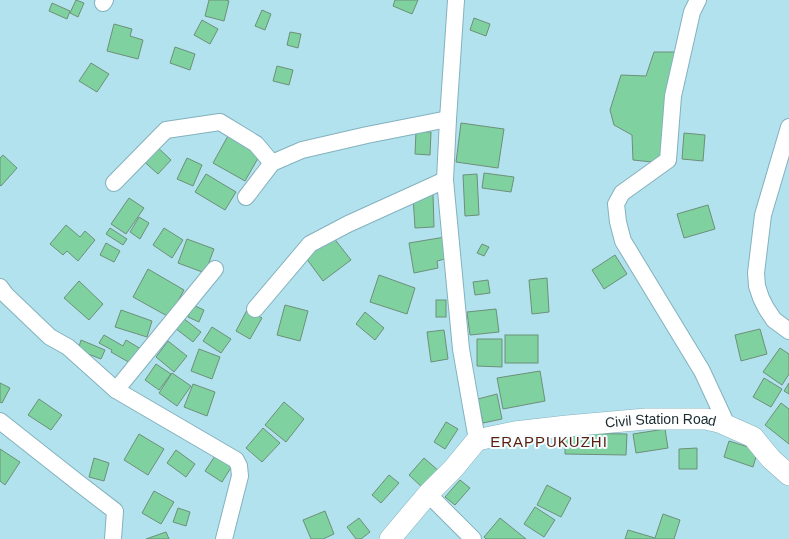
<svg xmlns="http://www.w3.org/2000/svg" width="789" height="539" font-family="Arial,sans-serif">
<rect width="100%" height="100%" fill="#b3e2ef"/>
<!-- building -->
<g fill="#7fd29f" stroke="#6d8f79">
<polygon points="76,0 84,3 78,17 70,13"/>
<polygon points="209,0 226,0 229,1 224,21 205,16"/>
<polygon points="395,0 418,0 412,14 393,6"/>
<polygon points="52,3 70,11 67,19 49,11"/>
<polygon points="262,10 271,14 265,30 255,26"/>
<polygon points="474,18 490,24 486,36 470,30"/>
<polygon points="202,20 218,29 210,44 194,35"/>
<polygon points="114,24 132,29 130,36 143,40 138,59 107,51"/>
<polygon points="290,32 301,34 298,48 287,45"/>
<polygon points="175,47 195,54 190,70 170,63"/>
<polygon points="654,52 680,52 662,163 633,160 632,135 614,125 610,110 621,75 646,76"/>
<polygon points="91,63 109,74 97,92 79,81"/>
<polygon points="277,66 293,70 289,85 273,81"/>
<polygon points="461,123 504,129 498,168 456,162"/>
<polygon points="416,131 431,132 430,155 415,154"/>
<polygon points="684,133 705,135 703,161 682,159"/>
<polygon points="229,134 261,153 245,181 213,163"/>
<polygon points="153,143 171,160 158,174 139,157"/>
<polygon points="3,155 17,168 1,186 0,185 0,158"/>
<polygon points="187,158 202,165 193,186 177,179"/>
<polygon points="484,173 514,177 511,192 482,188"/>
<polygon points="206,174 236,192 225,210 195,192"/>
<polygon points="477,174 479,215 465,216 463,175"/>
<polygon points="433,194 434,227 415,228 413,196"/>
<polygon points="129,198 144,208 126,234 111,224"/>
<polygon points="708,205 715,229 684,238 677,214"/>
<polygon points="139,217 149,223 140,239 130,232"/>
<polygon points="66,225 80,237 85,231 95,240 78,261 67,251 63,255 50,244"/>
<polygon points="110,228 127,239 123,245 106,234"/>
<polygon points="164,228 183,240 172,258 153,245"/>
<polygon points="333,237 351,260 323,281 306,258"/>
<polygon points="445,237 449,258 437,261 438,268 414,273 409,243"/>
<polygon points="187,239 214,249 205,273 178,263"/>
<polygon points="106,243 120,251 114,262 100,255"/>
<polygon points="482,244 489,247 484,256 477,253"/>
<polygon points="615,255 627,274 604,289 592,270"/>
<polygon points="148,269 184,290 169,317 133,297"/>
<polygon points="379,275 415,288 407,314 370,302"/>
<polygon points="547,278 549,312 532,314 529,280"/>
<polygon points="488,280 490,293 475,295 473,282"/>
<polygon points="79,281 103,304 89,320 64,298"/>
<rect x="436" y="300" width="10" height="17"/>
<polygon points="193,305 204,310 199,322 188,317"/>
<polygon points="285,305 308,311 300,341 277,335"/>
<polygon points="496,309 499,332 470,335 467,312"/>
<polygon points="121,310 152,321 147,337 115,327"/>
<polygon points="247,310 262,318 250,339 236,331"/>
<polygon points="365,312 384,328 375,340 356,324"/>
<polygon points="183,318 201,332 193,342 175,328"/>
<polygon points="212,327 231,339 221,353 203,341"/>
<polygon points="760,329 767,354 741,361 735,335"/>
<polygon points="444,330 448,359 431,362 427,332"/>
<polygon points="104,335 123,346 126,340 141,349 132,364 111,352 112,350 99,343"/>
<rect x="505" y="335" width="33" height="28"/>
<polygon points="477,339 502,339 502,367 477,366"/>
<polygon points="81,340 105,350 101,359 78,350"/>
<polygon points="168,341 187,356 174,372 156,357"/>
<polygon points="780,348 789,354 789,374 782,385 763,372"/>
<polygon points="199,349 220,357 212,379 191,371"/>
<polygon points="156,364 171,374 159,390 145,380"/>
<polygon points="540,371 545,401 503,409 497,378"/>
<polygon points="172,373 191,386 177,406 159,393"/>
<polygon points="764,378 782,389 771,407 753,397"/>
<polygon points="0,383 10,388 2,403 0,402"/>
<polygon points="789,383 789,394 784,391"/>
<polygon points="193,384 215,392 207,416 184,407"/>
<polygon points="497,394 502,419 483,423 478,399"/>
<polygon points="39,399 62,415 51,430 28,415"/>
<polygon points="284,402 304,419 286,442 265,425"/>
<polygon points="781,403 789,409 789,444 765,425"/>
<polygon points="446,422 458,429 445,449 434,442"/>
<polygon points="263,428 280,443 262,462 246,448"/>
<polygon points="665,429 668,448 636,453 633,434"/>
<polygon points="565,433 627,434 626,455 565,454"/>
<polygon points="139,434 164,449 148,475 124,460"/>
<polygon points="729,441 758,450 753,467 724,457"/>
<polygon points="697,448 697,469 679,469 679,449"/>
<polygon points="0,449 20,462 5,485 0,481"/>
<polygon points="176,450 195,464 186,477 167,463"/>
<polygon points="215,456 232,466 222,482 205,471"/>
<polygon points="94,458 109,463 104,481 89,477"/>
<polygon points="424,458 440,472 424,489 409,475"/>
<polygon points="389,475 399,483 381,503 372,495"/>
<polygon points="460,480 470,488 455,505 445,497"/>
<polygon points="547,485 571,498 561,517 537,505"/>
<polygon points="154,491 174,502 161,524 142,513"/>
<polygon points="535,507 555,520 544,537 524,524"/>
<polygon points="178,508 190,512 186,526 173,522"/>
<polygon points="325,511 334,534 323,539 311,539 303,520"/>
<polygon points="663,514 680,520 674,539 625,539 628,530 655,538"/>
<polygon points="359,518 370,532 361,539 356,539 347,527"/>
<polygon points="500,518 526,539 486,539 484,537"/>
<polygon points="166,532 169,539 146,539"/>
</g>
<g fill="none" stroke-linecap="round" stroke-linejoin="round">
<defs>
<g id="minor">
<polyline points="456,0 448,119 445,180 461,349 477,440"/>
<polyline points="698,0 692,12 673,96 668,160 622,193 616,204 618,222 623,241 702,371 727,425"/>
<polyline points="103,3 105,0"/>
<polyline points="789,127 763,215 756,273 757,286 761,298 766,308 774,320 789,331"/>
<polyline points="114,183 166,130 220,122 256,144 272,163"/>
<polyline points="246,197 272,163 302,150 367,135 448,119"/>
<polyline points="0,287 6,295 50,337 68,347 116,390 236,460 239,466 240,476 224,539"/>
<polyline points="255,309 310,244 348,224 445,180"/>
<polyline points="116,390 215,269"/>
<polyline points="0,421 76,481 115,511 113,539"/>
<polyline points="428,494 473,539"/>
</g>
<g id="major">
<path id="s1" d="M390,539L428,494L453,469L477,440L515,432L567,426L646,419H706L719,422L753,437L771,459L789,475"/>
</g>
</defs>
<!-- minor casing -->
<use href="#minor" stroke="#83b1be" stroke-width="18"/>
<!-- major casing -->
<use href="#major" stroke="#83b1be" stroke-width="22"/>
<!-- minor -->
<use href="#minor" stroke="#fff" stroke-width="16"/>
<!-- major -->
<use href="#major" stroke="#fff" stroke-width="21"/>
</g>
<g text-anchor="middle" stroke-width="4" stroke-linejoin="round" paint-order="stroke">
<!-- street labels -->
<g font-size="14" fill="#192b30" stroke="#f3fcff">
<text dy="5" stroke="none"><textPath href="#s1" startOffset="317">Civil Station Road</textPath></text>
</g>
<!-- neighbourhood labels -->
<g font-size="15" letter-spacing="1" fill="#5d1c09" stroke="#f3fcff">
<text x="549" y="447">ERAPPUKUZHI</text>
</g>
</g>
</svg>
